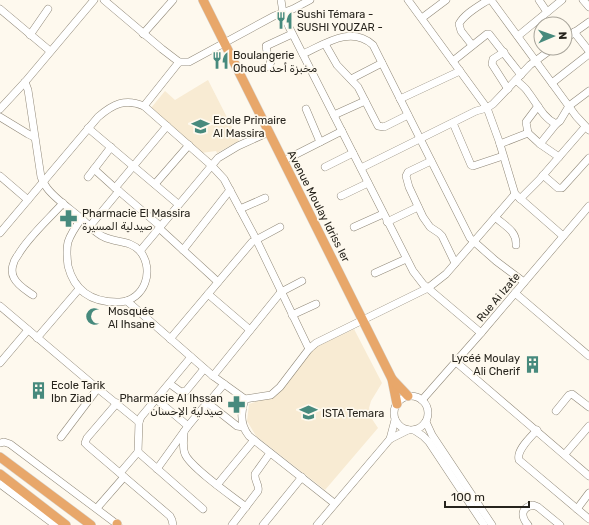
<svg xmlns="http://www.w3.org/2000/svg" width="589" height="525" font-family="Rubik,Vazirmatn,sans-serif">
<rect width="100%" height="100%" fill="#fef9ee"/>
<!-- built -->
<g fill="#f8ebd3">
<polygon points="208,80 239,141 217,153 216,151 201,153 152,112 154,110 151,108 165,91 175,100"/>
<polygon points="354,329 382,383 371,401 369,408 372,419 378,428 325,490 256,436 247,421 249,404 276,395 313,348"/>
</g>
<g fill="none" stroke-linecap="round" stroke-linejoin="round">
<defs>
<g id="minor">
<polyline points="104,0 162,49 179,62 189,62 274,16 293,9 310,0"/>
<polyline points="281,0 283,13 289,27 413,271 423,284 481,333"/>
<polyline points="408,0 487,108 499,141 515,194 563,236"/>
<polyline points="491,0 576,116 589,130"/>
<polyline points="539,0 547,12"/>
<polyline points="583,0 589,7"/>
<polyline points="0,9 50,51"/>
<polyline points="422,18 446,0"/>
<polyline points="574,32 589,51"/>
<polyline points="143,34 173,0"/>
<polyline points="30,35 48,9"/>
<polyline points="518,36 562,0"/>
<polyline points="565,39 589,22"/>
<polyline points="325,44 337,65 358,87 378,126 384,127 408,115"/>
<path d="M472,45L461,31L459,24C464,14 479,6 488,0"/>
<polyline points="504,52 493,59 492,64 508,89"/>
<path d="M303,54C325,44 351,25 373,45L470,238L496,261L524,282"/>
<polyline points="453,61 487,34 489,34 521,75"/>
<polyline points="262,69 269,66 271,62 267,52 266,46 292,34"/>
<polyline points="351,79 382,63"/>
<path d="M516,80C520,84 525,87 528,92C536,102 543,118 556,124L560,121L569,106L589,91"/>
<path d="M25,82L28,90L41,177C43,181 44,184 47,188C55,199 72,210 83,220C89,225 96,234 104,237C117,243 130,240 140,251C155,270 145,300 120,302C94,303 75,293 68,266C67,258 66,250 68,242C71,233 76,226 82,218"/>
<polyline points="552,83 589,54"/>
<polyline points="400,99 460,71"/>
<polyline points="144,106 179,62"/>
<polyline points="0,109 25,82 94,0"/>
<polyline points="306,109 320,142"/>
<polyline points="334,115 365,101"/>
<polyline points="0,117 28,134 34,137"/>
<polyline points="453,123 471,165 473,166 503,156"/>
<polyline points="88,128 178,204"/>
<polyline points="528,133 540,144 559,157"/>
<polyline points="500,144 528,133 526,122 538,106"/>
<polyline points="540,144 556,124"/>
<polyline points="283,161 342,131"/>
<polyline points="431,161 408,172 406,176 409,187 423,217 430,227 439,233 442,236 455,263"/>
<polyline points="325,167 353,153"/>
<polyline points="361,168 476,111 487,108 493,104 530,65 553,48"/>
<polyline points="94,169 115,188"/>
<polyline points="543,175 558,188 562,188 589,158"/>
<polyline points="0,176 28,200"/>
<polyline points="88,177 111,147"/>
<polyline points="155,184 189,145"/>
<polyline points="119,191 160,226"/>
<polyline points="341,196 368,183"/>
<polyline points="520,199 539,180 585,127"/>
<polyline points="240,209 265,198"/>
<path d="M495,217C505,226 517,231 516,245"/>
<polyline points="387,222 418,207"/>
<polyline points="90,226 119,191 115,188 167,126"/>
<polyline points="354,227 383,214"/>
<polyline points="159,228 218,282"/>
<path d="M0,233L98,117C113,104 125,98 144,106L211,165L224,179L256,239L309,349"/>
<polyline points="183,250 230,190"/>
<polyline points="140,251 218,158 238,146 269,132"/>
<polyline points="375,273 406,259"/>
<polyline points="515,293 589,356"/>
<polyline points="208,294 250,330"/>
<path d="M33,295C26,290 18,286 14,278C10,271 13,261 18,255C29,236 49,219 63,203"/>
<polyline points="127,301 213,376 245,399"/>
<polyline points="0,306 91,383 139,422"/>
<polyline points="292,315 316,304"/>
<polyline points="37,338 79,289"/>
<polyline points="170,339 252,242 280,227"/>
<polyline points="456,362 589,476"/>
<polyline points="0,363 28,330"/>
<polyline points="213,376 281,292 302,281"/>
<polyline points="170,384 181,392 186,391 204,369"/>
<circle cx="411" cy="413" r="17"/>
<polyline points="156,399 188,426"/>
<polyline points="422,400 481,333 589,206"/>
<polyline points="117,403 87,438 85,443 88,446 170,516 172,520 173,525"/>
<polyline points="208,403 224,384"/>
<polyline points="556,411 569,395 572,394 589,407"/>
<polyline points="426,422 432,435 492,525"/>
<polyline points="414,430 423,436 429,442 484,525"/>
<path d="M537,430C531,437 516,450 519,460L589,519"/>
<path d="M184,432C184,439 182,447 185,454C190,467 233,497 246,507"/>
<polyline points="61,437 98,388"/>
<polyline points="390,439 395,420"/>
<polyline points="0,443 4,442 10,444 118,525"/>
<polyline points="138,452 139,422 141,417 191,357"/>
<polyline points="565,454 589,426"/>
<polyline points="157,469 188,426 207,403 209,404 237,426 243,427"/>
<polyline points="120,473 138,452 203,509"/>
<polyline points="0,484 55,525"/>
<polyline points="217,485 254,440"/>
<path d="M334,503L249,436C240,425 240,413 245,399L271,395L280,387L309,349L316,343L428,288L446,274L515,194"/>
<polyline points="97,508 124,477"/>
<polyline points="577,509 589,493"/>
<path d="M232,525L258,491C260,485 254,481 255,474L270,453"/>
<polyline points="263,525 302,477"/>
<polyline points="317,525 390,439 408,430"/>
<path d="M528,525C521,517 520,508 533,505L538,507L560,525"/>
</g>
<g id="major">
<polyline points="203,0 392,379 397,404"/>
<polyline points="392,379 408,396"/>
<polyline points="0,457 91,525"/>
<polyline points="0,474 66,525"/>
<polyline points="117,524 117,525"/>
</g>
</defs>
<!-- minor casing -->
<use href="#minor" stroke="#908878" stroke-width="8"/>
<!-- major casing -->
<use href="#major" stroke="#d8d8d6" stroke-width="10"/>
<!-- minor -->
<use href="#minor" stroke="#fff" stroke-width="7"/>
<!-- major -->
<use href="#major" stroke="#e8a76a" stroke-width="9"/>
</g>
<!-- icons -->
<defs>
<symbol id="restaurant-bare" viewBox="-9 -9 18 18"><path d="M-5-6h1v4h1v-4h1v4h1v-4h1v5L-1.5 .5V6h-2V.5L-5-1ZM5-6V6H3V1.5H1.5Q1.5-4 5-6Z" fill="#478a7d" stroke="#fef9ee" stroke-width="2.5" paint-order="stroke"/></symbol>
<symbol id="school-bare" viewBox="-9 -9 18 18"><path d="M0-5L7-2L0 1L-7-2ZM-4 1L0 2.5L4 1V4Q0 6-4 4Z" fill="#478a7d" stroke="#fef9ee" stroke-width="2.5" paint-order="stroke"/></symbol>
<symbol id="pharmacy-bare" viewBox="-9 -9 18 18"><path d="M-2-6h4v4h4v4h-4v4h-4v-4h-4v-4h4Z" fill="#478a7d" stroke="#fef9ee" stroke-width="2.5" paint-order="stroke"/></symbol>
<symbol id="mosque-bare" viewBox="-9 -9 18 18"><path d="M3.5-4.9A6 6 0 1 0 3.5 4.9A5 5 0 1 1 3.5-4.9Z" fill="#478a7d" stroke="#fef9ee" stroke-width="2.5" paint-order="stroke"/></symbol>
<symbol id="building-bare" viewBox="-9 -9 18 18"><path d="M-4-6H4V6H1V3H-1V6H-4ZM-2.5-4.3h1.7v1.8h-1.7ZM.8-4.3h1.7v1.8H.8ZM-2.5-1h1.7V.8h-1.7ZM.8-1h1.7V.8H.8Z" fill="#478a7d" stroke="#fef9ee" stroke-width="2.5" paint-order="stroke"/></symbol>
<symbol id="university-bare" viewBox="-9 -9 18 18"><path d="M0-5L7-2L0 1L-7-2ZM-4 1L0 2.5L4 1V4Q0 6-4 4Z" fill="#478a7d" stroke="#fef9ee" stroke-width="2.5" paint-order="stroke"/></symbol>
</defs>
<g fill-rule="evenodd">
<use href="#restaurant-bare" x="272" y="8" width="25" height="25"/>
<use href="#restaurant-bare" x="208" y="48" width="25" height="25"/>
<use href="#school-bare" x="188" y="114" width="25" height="25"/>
<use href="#pharmacy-bare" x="56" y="206" width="25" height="25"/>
<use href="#mosque-bare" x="82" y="304" width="25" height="25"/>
<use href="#building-bare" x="520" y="352" width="25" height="25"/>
<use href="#building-bare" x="26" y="378" width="25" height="25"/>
<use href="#pharmacy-bare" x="224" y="392" width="25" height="25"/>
<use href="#university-bare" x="296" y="400" width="25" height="25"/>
</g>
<g text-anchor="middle" stroke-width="3.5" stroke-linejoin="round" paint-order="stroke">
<!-- poi labels -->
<g font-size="11" fill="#27241d" stroke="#fef9ee" text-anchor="start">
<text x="297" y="18">Sushi Témara -<tspan x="297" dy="13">SUSHI YOUZAR -</tspan></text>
<text x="233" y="59">Boulangerie<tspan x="233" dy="13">Ohoud مخبزة أحد</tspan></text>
<text x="213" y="124">Ecole Primaire<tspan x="213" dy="13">Al Massira</tspan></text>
<text x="82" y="217">Pharmacie El Massira<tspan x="82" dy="13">صيدلية المسيرة</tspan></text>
<text x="108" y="315">Mosquée<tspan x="108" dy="13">Al Ihsane</tspan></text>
<text x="520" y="362" text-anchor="end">Lycéé Moulay<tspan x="520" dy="13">Ali Cherif</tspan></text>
<text x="51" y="389">Ecole Tarik<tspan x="51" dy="13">Ibn Ziad</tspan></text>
<text x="223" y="402" text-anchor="end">Pharmacie Al Ihssan<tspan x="223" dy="13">صيدلية الإحسان</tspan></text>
<text x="322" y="417">ISTA Temara</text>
</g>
<!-- street labels -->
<g font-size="11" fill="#27241d" stroke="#fef9ee">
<text transform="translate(319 206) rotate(63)" y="4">Avenue Moulay Idriss Ier</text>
<text transform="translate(498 297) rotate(-50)" y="4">Rue Ai Izate</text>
</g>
</g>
<!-- north arrow -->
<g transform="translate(553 36) rotate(88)"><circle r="19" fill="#fef9ee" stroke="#a8a49a"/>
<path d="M0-3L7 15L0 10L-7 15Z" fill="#478a7d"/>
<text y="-6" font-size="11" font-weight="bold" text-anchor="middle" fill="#27241d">N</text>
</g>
<!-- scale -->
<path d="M445 501v6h84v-6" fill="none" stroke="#27241d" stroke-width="2"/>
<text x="451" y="501" font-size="12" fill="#27241d" stroke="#fef9ee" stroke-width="3" paint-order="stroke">100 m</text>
</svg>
